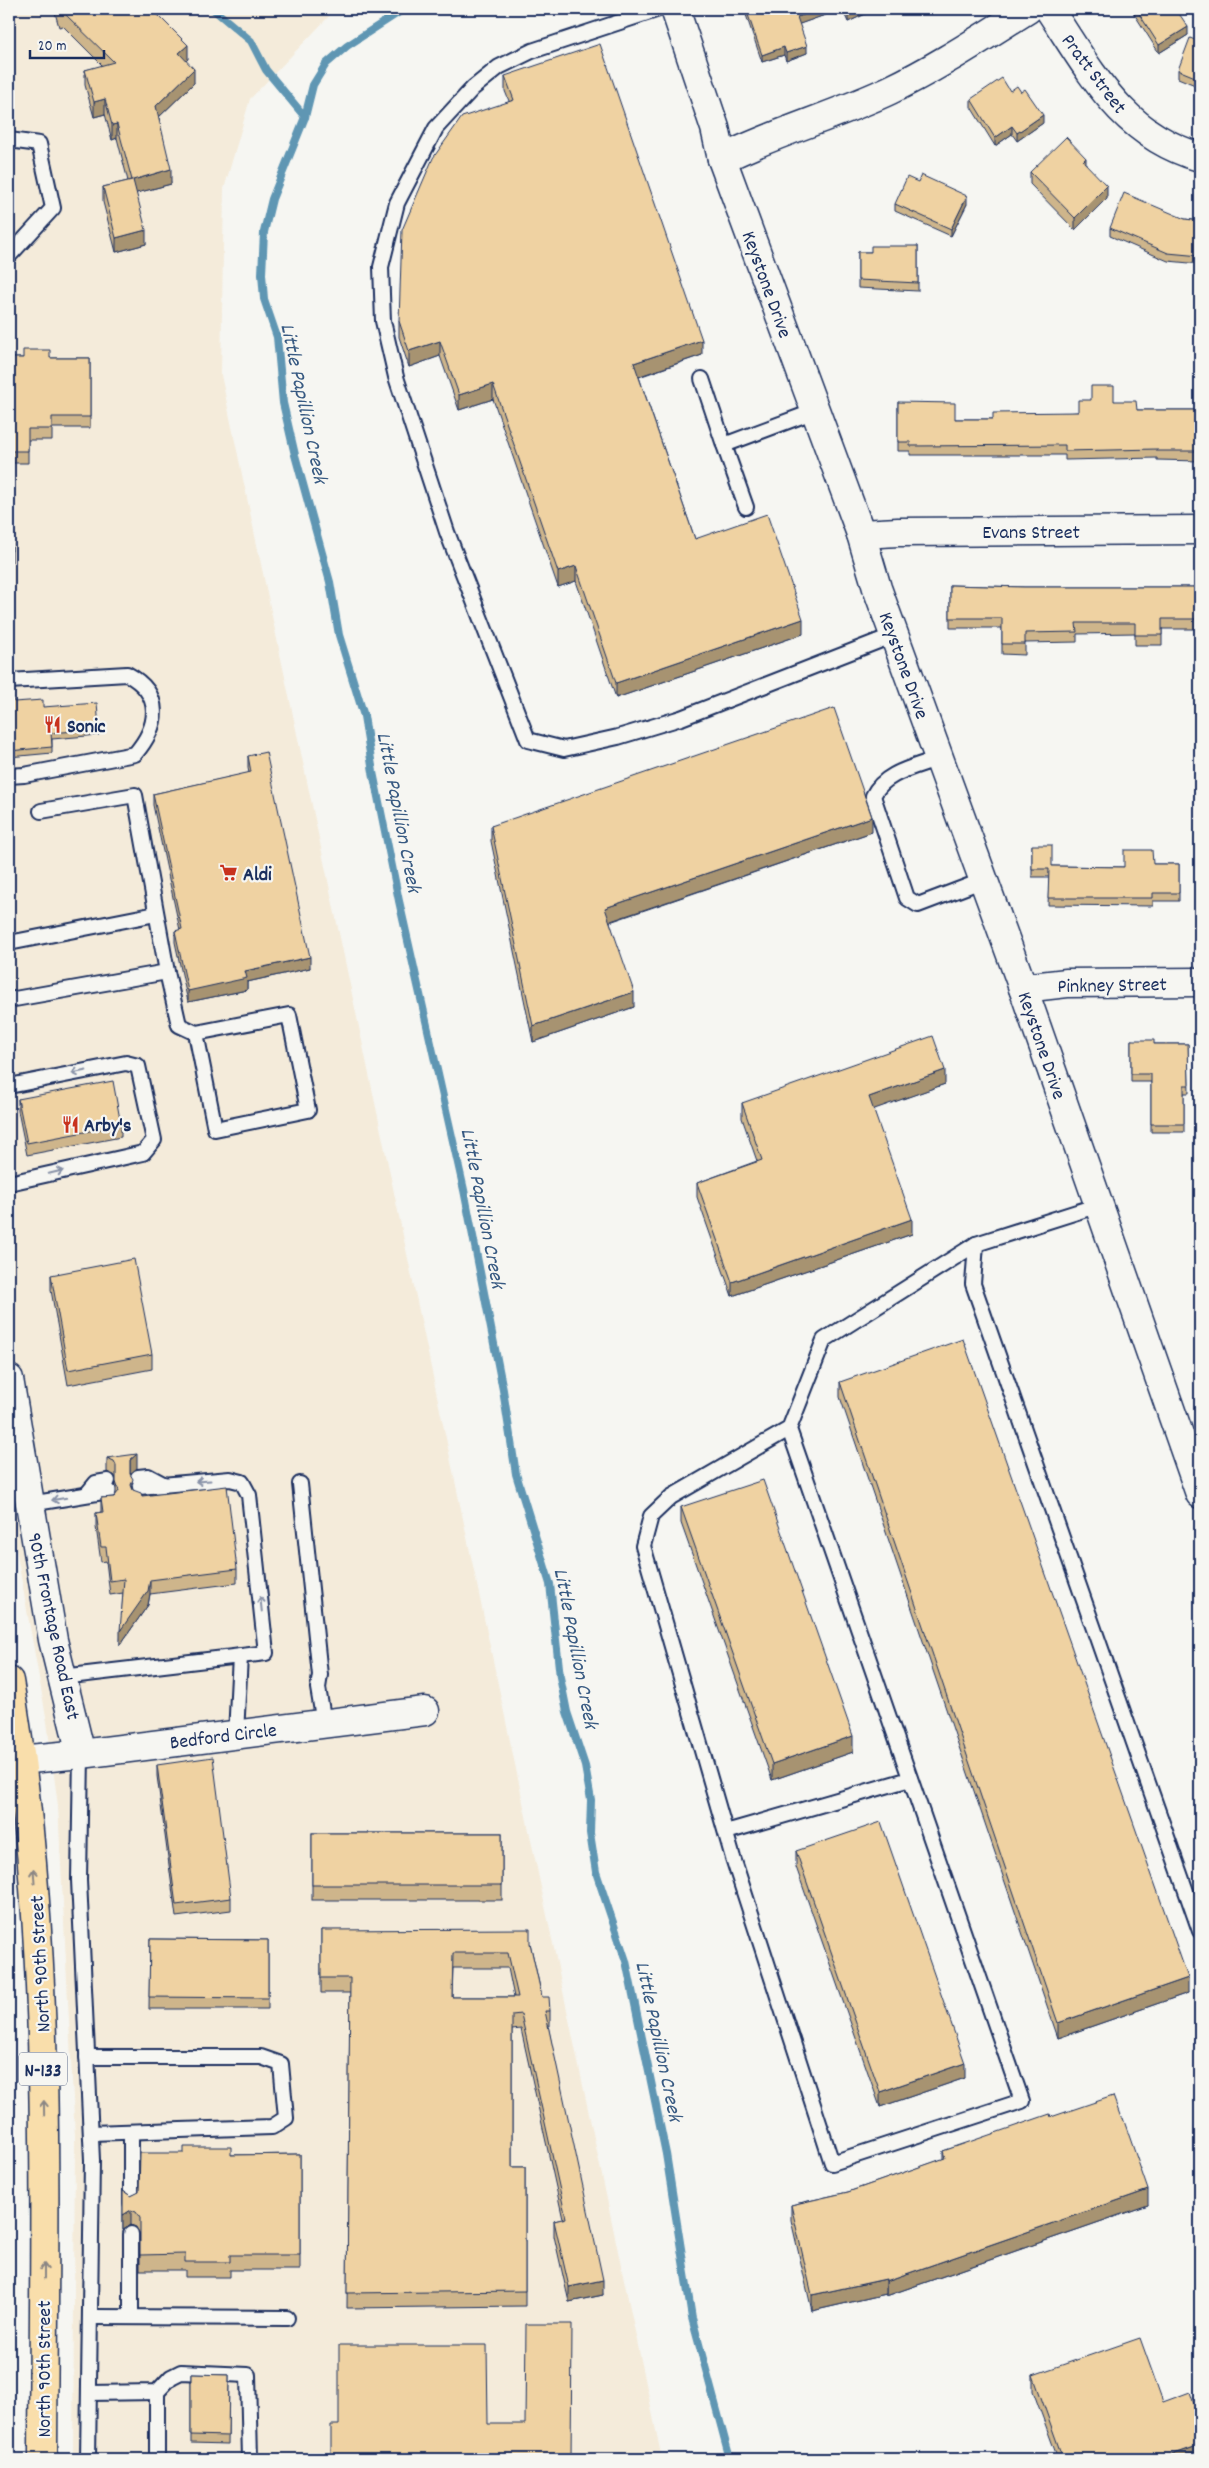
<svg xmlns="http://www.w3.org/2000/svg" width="1209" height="2468" font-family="Dekko,sans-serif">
<rect width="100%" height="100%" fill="#f6f6f2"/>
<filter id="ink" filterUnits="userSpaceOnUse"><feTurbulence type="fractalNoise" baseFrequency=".02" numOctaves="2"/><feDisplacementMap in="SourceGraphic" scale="10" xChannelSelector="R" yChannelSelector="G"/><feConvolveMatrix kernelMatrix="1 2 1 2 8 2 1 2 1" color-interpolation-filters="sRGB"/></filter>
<g filter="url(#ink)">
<!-- built -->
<polygon fill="#f4ebda" points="9,9 336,9 250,99 224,189 221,375 662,2459 73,2459 75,2137 58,1806 47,1722 9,1510"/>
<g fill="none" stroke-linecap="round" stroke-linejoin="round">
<!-- stream -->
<g stroke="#5f96b3" stroke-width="8">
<polyline points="213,9 251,41 266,70 305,117"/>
<polyline points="404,9 347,46 326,64 313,85 305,117 272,199 264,232 262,274 264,299 277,337 283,403 295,455 330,582 339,635 364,716 373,772 399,901 464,1190 503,1390 516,1474 550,1584 560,1677 567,1712 585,1766 591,1800 590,1833 596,1872 626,1961 666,2154 692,2318 730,2459"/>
</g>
<defs>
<g id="lane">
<polyline points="659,9 532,51 499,67 473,88 436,128 397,203 381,267 383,321 396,377 447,532 528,740 564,749 618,737 681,718 894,635"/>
<polyline points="9,140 39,144 53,208 9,256"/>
<polyline points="702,379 724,445"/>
<polyline points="746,507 724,445 815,411"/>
<path d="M9,681L127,674C164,694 159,726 135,754L24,775L9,776"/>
<path d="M939,758C916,767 884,772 873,796L907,898L918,905L984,880"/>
<polyline points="41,811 135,795 167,972 179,1025 196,1033 289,1015 308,1110 215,1129 196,1033"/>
<polyline points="9,943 156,914"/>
<polyline points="9,1000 167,972"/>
<polyline points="9,1086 126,1063 138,1066 154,1140 143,1153 9,1183"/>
<polyline points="976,1244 973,1284 1200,1931"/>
<polyline points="789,1429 671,1497 651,1516 643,1546 733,1858 832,2163 1022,2101 789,1429 824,1340 976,1244 1099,1205"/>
<polyline points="138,1477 148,1476 163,1484"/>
<polyline points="300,1484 320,1675 318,1688 324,1723"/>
<polyline points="87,1494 96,1483 108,1481"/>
<polyline points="30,1504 109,1491"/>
<polyline points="62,1677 266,1653 249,1495 242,1482 230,1479 139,1487"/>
<polyline points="236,1734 240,1656"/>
<polyline points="81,1754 79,1880 92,2160 88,2459"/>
<polyline points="726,1832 910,1779"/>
<polyline points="87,2057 261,2057 281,2064 286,2118 272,2127 91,2133"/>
<polyline points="131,2132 131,2203"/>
<polyline points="131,2234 131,2317"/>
<polyline points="91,2317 287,2318"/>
<polyline points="89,2393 157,2392 171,2377 181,2372 248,2375 250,2459"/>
<polyline points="157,2459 157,2392"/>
</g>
<g id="street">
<polyline points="675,9 715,128 722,159 861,534 877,588 1023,988 1200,1494"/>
<path d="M1049,9C1091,72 1122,135 1200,157"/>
<path d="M722,159C776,132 835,116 890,90C938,67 983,37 1028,9"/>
<polyline points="861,534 898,532 1200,530"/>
<polyline points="1023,988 1067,983 1200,982"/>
<polyline points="9,1379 53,1640 81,1754"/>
<polyline points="9,1761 81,1754 425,1711"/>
</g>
<path id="primary" d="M9,1681C53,1938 44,2200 43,2459"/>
</defs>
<!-- lane casing -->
<use href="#lane" stroke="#1b2f5e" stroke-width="18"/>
<!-- street casing -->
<use href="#street" stroke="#1b2f5e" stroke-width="31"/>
<!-- primary casing -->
<use href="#primary" stroke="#1b2f5e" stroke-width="31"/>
<!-- lane -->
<use href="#lane" stroke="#f6f6f2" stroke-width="14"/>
<!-- street -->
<use href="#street" stroke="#f6f6f2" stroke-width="28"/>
<!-- primary -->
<use href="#primary" stroke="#f9deab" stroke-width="28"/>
</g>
<!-- wall -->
<g fill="#ceb58b" stroke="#1b2f5e" fill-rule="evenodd">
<polygon points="54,9 152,9 188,59 186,61 194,83 159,117 171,184 136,193 146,244 116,252 103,202 103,187 128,181 117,138 112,140 105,114 94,117 85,85 85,70 103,66 63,26 59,27"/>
<polygon points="744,9 842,9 799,24 807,53 786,61 784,55 762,62"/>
<polygon points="842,9 876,9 848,22"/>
<polygon points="1131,9 1176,9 1188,35 1159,53"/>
<polygon points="1200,42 1200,87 1178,78 1178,70"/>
<polygon points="505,76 702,355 639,377 695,539 803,634 616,698 576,581 558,587 493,399 459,410 440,356 409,367 399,337 399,321 509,101 505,91"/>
<polygon points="1010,91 1043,123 1017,141 1012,134 995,146 971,107 971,99"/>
<polygon points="1086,165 1107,198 1075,230 1030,184 1030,172"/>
<polygon points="895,204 967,204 951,236 895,211"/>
<polygon points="1185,219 1200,221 1200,264 1168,261 1110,236 1110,228"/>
<polygon points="918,246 918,291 858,288 858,252 871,252"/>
<polygon points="9,358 90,358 90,428 52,428 52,440 28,440 28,463 12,463 12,562 9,562"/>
<polygon points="1114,401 1137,410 1200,410 1200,461 1157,460 1157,458 1065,460 1065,455 910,455 910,451 898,451 898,402 955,419 993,419 1078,412"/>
<polygon points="950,585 1024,587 1200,587 1200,629 1162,629 1162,645 1135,645 1135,633 1077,634 1077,642 1025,643 1025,655 1002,654 1002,628 950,628"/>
<polygon points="9,695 14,702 43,707 99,729 99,735 52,739 52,753 9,757"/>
<polygon points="248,756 310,968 247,982 247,990 188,1002 175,942 175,931 180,930 153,805 153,794 249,773 248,768"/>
<polygon points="491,826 872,832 610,922 634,1007 533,1042 491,841"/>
<polygon points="1032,845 1052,866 1124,867 1153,864 1179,864 1179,901 1153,901 1153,906 1048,905 1049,877 1032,877"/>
<polygon points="1131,1040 1154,1044 1188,1044 1189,1093 1184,1093 1184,1132 1151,1132 1151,1082 1131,1082"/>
<polygon points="945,1084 873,1109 912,1234 732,1296 697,1197 697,1183 757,1161 742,1118 742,1103"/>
<polygon points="18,1099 121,1125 121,1137 27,1155 18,1111"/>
<polygon points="51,1275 152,1354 152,1369 68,1385 51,1290"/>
<polygon points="840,1382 1188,1993 1058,2038 840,1397"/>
<polygon points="107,1458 137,1468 130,1473 133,1490 237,1569 237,1583 150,1594 148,1605 120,1645 123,1593 110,1595 106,1561 101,1562 96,1527 96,1513 101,1512 101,1498 114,1497 116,1495 116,1478 114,1475 107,1472"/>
<polygon points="681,1507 853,1752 772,1780 681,1523"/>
<polygon points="157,1765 231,1898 231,1910 176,1917 157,1776"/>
<rect x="312" y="1833" width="190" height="67"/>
<polygon points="796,1851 965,2078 880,2107 796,1867"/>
<path d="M321,1930L530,1943L542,1997L550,2011V2026H548L603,2295L569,2302L554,2236V2221L563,2219L521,2029L512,2030V2167H525V2306L347,2308L350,1993H321ZM453,1968H508L514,1997H452Z"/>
<polygon points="150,1939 268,1940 268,2009 149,2009"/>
<polygon points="1051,2117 1121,2118 1148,2205 886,2296 886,2294 812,2311 791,2220 791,2205 848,2192 943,2159 943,2151"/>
<polygon points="300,2154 300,2270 230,2270 230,2277 185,2277 185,2270 140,2270 140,2234 136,2227 131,2225 123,2230 123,2191 131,2196 231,2155"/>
<polygon points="191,2374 229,2375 228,2444 191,2443"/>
<polygon points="1033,2375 1163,2402 1200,2459 1058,2459 1033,2391"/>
</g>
<!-- shaded-wall -->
<g fill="#a79371" stroke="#1b2f5e">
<polygon points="821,9 842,9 797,25 797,17"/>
<polygon points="860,9 876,9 848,22 848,14"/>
<polygon points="1188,27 1188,35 1159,53 1159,45"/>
<polygon points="188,45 188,59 179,68 179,53"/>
<polygon points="807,46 807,53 786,61 786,53"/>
<polygon points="784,47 784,55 762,62 762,55"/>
<polygon points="194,69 194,83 156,120 156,106"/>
<polygon points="105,99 105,114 94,117 94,102"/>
<polygon points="1043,115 1043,123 1017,141 1017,133"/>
<polygon points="117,124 117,138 112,140 112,125"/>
<polygon points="1012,126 1012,134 995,146 995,138"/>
<polygon points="1086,158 1086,170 1083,161"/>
<polygon points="171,169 171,184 133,194 133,180"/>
<polygon points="1107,186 1107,198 1075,230 1075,218"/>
<polygon points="967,196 967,204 951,236 951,229"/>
<polygon points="146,230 146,244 116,252 116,238"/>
<polygon points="702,340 702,355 634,378 634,363"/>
<polygon points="440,341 440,356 409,367 409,351"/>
<polygon points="493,384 493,399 459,410 459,395"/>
<polygon points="576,566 576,581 558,587 558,572"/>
<polygon points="803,619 803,634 616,698 616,683"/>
<polygon points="872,817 872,832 605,923 605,908"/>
<polygon points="310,957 310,968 247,982 247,990 188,1002 188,991 245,971"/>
<polygon points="634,992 634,1007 533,1042 533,1026"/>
<polygon points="945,1070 945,1084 869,1111 869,1097"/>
<polygon points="912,1219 912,1234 732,1296 732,1282"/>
<polygon points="137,1454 137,1468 130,1474 130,1460"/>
<polygon points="150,1580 150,1594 148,1605 120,1645 120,1631"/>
<polygon points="853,1736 853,1752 772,1780 772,1764"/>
<polygon points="1188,1978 1188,1993 1058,2038 1058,2023"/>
<polygon points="965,2063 965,2078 880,2107 880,2092"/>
<polygon points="1148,2190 1148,2205 886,2296 886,2281"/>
<polygon points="131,2210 131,2225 123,2230 123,2215"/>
<polygon points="886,2279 886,2294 812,2311 812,2295"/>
<polygon points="603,2280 603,2295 569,2302 569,2287"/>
<polygon points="1200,2445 1200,2459 1160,2459"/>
</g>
<!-- building -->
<g fill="#efd2a2" stroke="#1b2f5e" fill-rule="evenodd">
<polygon points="58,9 152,9 188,45 179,53 194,69 156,106 171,169 133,180 146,230 116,238 103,187 132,180 117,124 112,125 105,99 94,102 85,70 114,62 63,12 59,13"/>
<polygon points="746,9 821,9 797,17 807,46 786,53 784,47 762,55"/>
<polygon points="845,9 860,9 848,14"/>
<polygon points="1136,9 1176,9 1188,27 1159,45"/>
<polygon points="1190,38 1200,42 1200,79 1178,70"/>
<polygon points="600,44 702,340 634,363 695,539 767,514 803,619 616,683 576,566 558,572 493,384 459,395 440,341 409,351 399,321 402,230 433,158 462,117 514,100 505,76"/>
<polygon points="1002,78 1010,91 1017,86 1021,92 1025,89 1043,115 1017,133 1012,126 995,138 971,99"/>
<polygon points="1066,137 1086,158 1083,161 1107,186 1075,218 1030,172"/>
<polygon points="921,175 967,196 951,229 895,204 907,177 918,182"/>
<polygon points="1124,193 1185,219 1200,221 1200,256 1168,253 1110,228"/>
<polygon points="871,246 918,246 918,283 858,280 858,252 871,252"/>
<polygon points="23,350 50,350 50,358 90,358 90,417 52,417 52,429 28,429 28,451 12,451 12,551 9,551 9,358 23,358"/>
<polygon points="1091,386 1114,386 1114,401 1136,401 1137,410 1200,410 1200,451 1157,451 1157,449 1065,451 1065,445 910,446 910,442 898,442 898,402 955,403 955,419 993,419 993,413 1078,412 1078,400 1091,400"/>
<polygon points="950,585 1024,587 1200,587 1200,619 1162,619 1162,635 1135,635 1135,623 1076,623 1077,632 1025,633 1025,644 1002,644 1002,618 950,618"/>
<polygon points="13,694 14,702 43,700 43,707 97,703 99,729 51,733 52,747 9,751 9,695"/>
<polygon points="834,708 872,817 605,908 634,992 533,1026 491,826"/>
<polygon points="266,752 310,957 245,971 247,978 188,991 175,931 182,929 153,794 251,772 248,756"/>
<polygon points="1032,845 1052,845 1052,866 1124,867 1124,850 1152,850 1153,864 1179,864 1179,893 1153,893 1153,898 1048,898 1049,869 1032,869"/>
<polygon points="933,1036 945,1070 869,1097 912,1219 732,1282 697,1183 762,1160 742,1103"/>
<polygon points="1131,1040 1154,1040 1154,1044 1188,1044 1189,1085 1184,1085 1184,1124 1151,1124 1151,1074 1131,1074"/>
<polygon points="113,1081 121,1125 27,1143 18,1099"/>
<polygon points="134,1259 152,1354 68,1370 51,1275"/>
<polygon points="963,1339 1188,1978 1058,2023 840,1382"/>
<polygon points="137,1454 130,1460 130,1474 133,1479 131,1485 133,1490 141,1493 142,1496 227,1486 237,1569 150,1580 148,1591 120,1631 124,1579 110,1581 106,1547 101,1547 96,1513 103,1512 101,1498 114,1497 119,1491 116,1482 116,1465 114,1461 107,1458"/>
<polygon points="763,1480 853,1736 772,1764 681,1507"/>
<polygon points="213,1757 231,1898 176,1905 157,1765"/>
<polygon points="881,1822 965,2063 880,2092 796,1851"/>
<rect x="312" y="1833" width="190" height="52"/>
<path d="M530,1929V1943L542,1997H549L550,2011H545L603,2280L569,2287L554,2221L566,2218L521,2014L512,2015V2167H525V2291L347,2293L350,1978H321V1930ZM453,1953H508L518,1997H452Z"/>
<polygon points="150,1939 268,1940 268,1998 149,1997"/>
<polygon points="1113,2096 1121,2118 1123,2118 1148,2190 886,2281 886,2279 812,2295 791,2205 848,2192 945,2158 943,2151 1050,2114 1051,2117"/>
<polygon points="184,2147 231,2147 231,2155 300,2154 300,2255 230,2255 230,2262 185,2262 185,2254 140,2255 140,2218 136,2212 131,2210 123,2215 123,2191 131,2196 139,2192 140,2153 184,2153"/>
<polygon points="526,2324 572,2324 571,2459 331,2459 331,2425 339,2425 339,2345 487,2345 488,2424 525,2424"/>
<polygon points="1140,2338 1163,2402 1190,2392 1200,2422 1200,2445 1160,2459 1063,2459 1033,2375"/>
<polygon points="191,2374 229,2375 228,2436 191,2435"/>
</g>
<!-- one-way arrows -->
<defs><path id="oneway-shaft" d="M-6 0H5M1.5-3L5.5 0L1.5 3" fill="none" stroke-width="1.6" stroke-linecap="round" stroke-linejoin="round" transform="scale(1.25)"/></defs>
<g stroke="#8892a8">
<use href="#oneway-shaft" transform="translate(79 1072) rotate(169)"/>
<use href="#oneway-shaft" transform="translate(56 1172) rotate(-13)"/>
<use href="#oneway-shaft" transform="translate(203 1481) rotate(176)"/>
<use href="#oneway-shaft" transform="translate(59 1499) rotate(170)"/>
<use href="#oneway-shaft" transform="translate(261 1604) rotate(-96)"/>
</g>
<g stroke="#8a8684">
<use href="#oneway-shaft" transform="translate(34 1876) rotate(-94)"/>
<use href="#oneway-shaft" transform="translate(44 2108) rotate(-91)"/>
<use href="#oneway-shaft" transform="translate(44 2271) rotate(-90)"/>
</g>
</g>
<!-- icons -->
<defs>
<symbol id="restaurant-bare" viewBox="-9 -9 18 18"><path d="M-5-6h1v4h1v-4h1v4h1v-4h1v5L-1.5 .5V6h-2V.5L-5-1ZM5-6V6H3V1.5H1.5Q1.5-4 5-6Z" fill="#c8321e" stroke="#f6f6f2" stroke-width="2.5" paint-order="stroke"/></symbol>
<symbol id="supermarket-bare" viewBox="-9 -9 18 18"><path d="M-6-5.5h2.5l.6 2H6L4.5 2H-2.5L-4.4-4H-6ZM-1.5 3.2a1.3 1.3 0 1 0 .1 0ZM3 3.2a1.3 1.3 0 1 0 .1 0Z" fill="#c8321e" stroke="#f6f6f2" stroke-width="2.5" paint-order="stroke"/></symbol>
</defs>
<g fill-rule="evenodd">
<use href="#restaurant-bare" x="40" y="712" width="25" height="25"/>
<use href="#supermarket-bare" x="216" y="860" width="25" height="25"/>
<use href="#restaurant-bare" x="58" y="1112" width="25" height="25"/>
</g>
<g text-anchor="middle" stroke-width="4.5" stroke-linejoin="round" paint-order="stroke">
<!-- shield labels -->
<rect fill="#f6f6f2" stroke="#5d6b8a" stroke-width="1" x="19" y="2052.5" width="48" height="33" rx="4"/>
<g font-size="19" font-weight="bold" fill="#1b2f5e">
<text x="43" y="2076">N-133</text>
</g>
<!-- street labels -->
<g font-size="20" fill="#1b2f5e" stroke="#f6f6f2">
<text transform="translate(1095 73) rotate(53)" y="7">Pratt Street</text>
<text transform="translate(768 284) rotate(70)" y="7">Keystone Drive</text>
<text x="1031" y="538">Evans Street</text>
<text transform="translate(905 665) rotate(70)" y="7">Keystone Drive</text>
<text transform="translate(1112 984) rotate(-1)" y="7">Pinkney Street</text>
<text transform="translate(1043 1045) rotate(71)" y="7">Keystone Drive</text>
<text transform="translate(55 1626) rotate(78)" y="7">90th Frontage Road East</text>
<text transform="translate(223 1735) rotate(-7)" y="7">Bedford Circle</text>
<text transform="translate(39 1964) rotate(-93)" y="7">North 90th Street</text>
<text transform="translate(43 2369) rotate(-90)" y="7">North 90th Street</text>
</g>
<!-- poi labels -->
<g font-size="20" font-weight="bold" fill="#1b2f5e" stroke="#f6f6f2" text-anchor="start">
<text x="67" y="732">Sonic</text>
<text x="243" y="880">Aldi</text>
<text x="84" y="1131">Arby's</text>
</g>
<!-- water labels -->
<g font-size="21" font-style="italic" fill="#385a82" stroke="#f6f6f2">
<text transform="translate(305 403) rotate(78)" y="7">Little Papillion Creek</text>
<text transform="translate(400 812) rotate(79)" y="7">Little Papillion Creek</text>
<text transform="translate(484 1208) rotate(79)" y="7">Little Papillion Creek</text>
<text transform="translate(577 1648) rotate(79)" y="7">Little Papillion Creek</text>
<text transform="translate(660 2041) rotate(78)" y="7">Little Papillion Creek</text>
</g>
</g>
<!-- margin -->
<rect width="1209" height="2468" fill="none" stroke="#f6f6f2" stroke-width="30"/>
<rect x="15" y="15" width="1179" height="2438" fill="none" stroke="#1b2f5e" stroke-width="2" filter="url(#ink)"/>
<!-- scale -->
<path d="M30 50v8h74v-8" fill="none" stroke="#1b2f5e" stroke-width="2.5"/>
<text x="38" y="50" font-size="15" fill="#1b2f5e" stroke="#f6f6f2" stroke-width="4" paint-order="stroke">20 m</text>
</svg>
